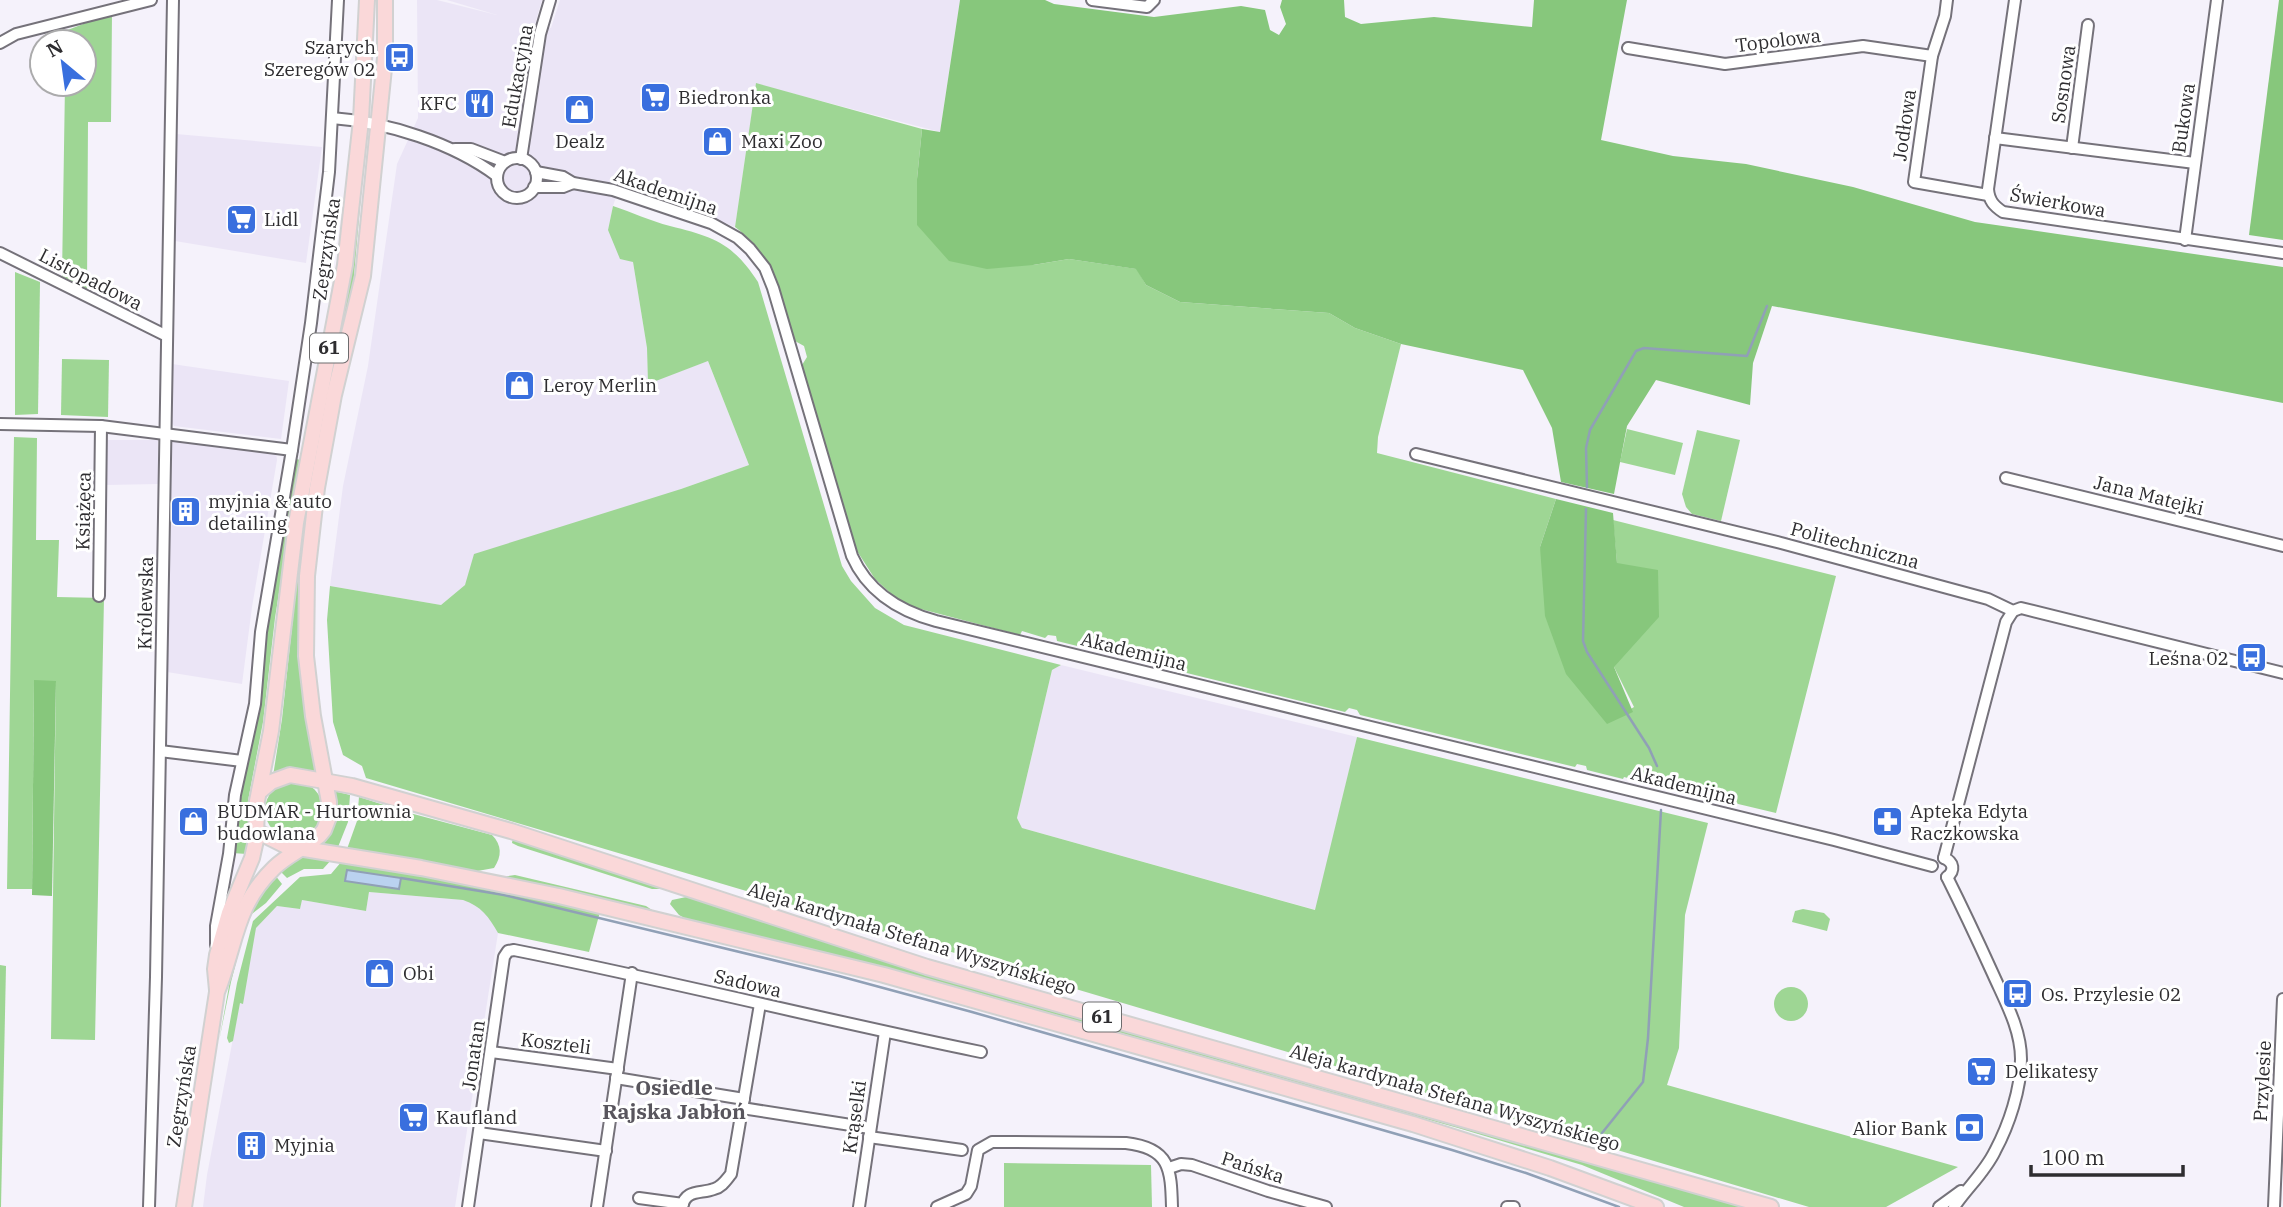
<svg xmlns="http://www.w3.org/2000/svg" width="2283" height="1207" font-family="'IBM Plex Serif',serif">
<rect width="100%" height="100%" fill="#f5f2fb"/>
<!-- built -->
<g fill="#ebe5f6">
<polygon points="417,0 437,0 497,15 447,0 542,0 535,24 551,28 560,0 960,0 940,132 756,84 735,227 621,182 613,206 608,230 633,262 647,348 648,383 708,361 749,465 681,489 465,585 441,605 330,586 343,486 368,366 397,164 418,118"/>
<polygon points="176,134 322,147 306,263 175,241"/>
<polygon points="172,364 289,381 281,439 174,426 171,422"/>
<polygon points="176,439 276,452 277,460 252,607 242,684 167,672 170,445 171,441"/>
<polygon points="107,440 158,440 158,484 106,485"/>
<polygon points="1061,665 1357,737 1316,910 1022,828 1017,818 1052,670"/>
<polygon points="369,892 463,900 476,904 489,917 498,933 455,1207 203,1207 207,1175 254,928 277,906 300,909 302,900 366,911"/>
</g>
<!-- green -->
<g fill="#9ed694">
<polygon points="112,13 111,122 88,122 87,289 62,276 65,84 84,84 84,42 65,42 65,31"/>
<path d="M756,83L922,129L917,179L1033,265L1069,259L1137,269L1146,285L1180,302L1329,313L1355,328L1401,344L1378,437L1377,453L1556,499L1540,547L1607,723L1634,707L1614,667L1617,563L1613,520L1836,576L1776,813L1713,798L1704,800L1644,783L1645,779L1636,777L1635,780L1624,777L1623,779L1587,770L1586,766L1577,764L1575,767L1360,715L1357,710L1349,708L1345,712L1057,641L1056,636L1048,635L1045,638L1022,631L1020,635L913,607L898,600L875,579L857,551L802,365L807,357L804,346L795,341C780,292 778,260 735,227Z"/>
<polygon points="364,161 353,287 317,448 306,517 300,577 299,622 303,690 316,774 290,770 273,776 282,719 304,516 315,449 347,296"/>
<path d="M613,206C632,212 650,221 670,226C713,237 732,242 758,282L842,566L851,581L875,608L904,625L1061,665L1052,670L1017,818L1022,828L1315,910L1357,737L1708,823L1685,915L1679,1048L1667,1085L1958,1167L1886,1207H1809L366,778L362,766L343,755L333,722L327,620L330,586L441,605L465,585L474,554L681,489L749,465L708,361L648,384L647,348L633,262L620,259L608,230Z"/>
<polygon points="15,272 40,282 38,414 15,415"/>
<polygon points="62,359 109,360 108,417 61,415"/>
<polygon points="1627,429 1683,443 1675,475 1620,462"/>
<polygon points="1697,430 1740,440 1721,521 1692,514 1686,507 1682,494"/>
<polygon points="14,437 37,438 36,540 59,540 57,597 104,598 95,1040 51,1039 56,681 34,681 32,889 7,889"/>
<polygon points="293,458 300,460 275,618 263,722 247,806 250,838 247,854 232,853 253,726 267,607"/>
<circle cx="294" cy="810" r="29"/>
<path d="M334,791L350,795L348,822L338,847L321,844C337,829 339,812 334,791Z"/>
<path d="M359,797L406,812L492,835C502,845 502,856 494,868L472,872L347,849L357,821Z"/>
<polygon points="513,838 663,886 664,889 652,889 518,846 512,843"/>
<polygon points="308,856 332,859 323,869 304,869 287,878 279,870 300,857"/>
<path d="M342,861L430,876L600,912L589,952L498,933C489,917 481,906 463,900L369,892L366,911L302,900L300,909L277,906L256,928L243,1004L240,1003L233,1041L229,1043L227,1038L237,983L253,921L300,877L331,874Z"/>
<polygon points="275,875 282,884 266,903 248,917 231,982 219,1041 235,953 251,906"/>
<polygon points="515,875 646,906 655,912 502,877"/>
<polygon points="691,896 1750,1207 1684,1207 1582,1165 1458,1128 929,979 688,920 679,915 670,904 672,900"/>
<polygon points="1803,909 1824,913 1830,919 1827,931 1792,922 1795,911"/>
<polygon points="0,965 6,966 1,1207 0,1207"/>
<circle cx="1791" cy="1004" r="17"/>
<polygon points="1004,1163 1151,1165 1152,1207 1004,1207"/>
</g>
<!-- forest -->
<g fill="#87c77c">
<polygon points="960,0 1045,0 1054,4 1154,17 1241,6 1265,10 1270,30 1279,35 1286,24 1280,7 1282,0 1344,0 1345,17 1361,24 1434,17 1532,27 1534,0 1627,0 1601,140 1673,156 1746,164 1853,187 1975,222 2283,267 2283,403 2028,353 1772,306 1753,363 1750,405 1656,380 1627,426 1614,494 1561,482 1552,428 1523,370 1401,344 1355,328 1329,313 1180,302 1146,285 1136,269 1069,259 1033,265 987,269 949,261 917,225 917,179 922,129 940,132"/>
<polygon points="2279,0 2283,0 2283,240 2249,235"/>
<polygon points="1556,499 1613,513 1617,563 1658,570 1659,617 1614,667 1633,712 1607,724 1566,674 1545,616 1540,547"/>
<polygon points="34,680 56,681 52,896 32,895"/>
</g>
<!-- water -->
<polygon fill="#bad2f0" stroke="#90a0b6" stroke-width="2" points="347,870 401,878 399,889 345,881"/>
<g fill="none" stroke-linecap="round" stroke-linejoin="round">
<!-- stream -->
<g stroke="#90a0b6" stroke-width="2.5">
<polyline points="1587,487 1586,448 1590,430 1636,351 1644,348 1747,356 1767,306"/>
<polyline points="1586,509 1583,641 1587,652 1649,748 1657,766"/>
<polyline points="1661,780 1662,786"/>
<polyline points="401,878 504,895 839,976 972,1012 1452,1150 1526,1173 1619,1207"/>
<polyline points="1602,1133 1643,1082 1648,1038 1661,810"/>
</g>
<defs>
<g id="minor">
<polyline points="1092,0 1147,7 1154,0"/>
<polyline points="1947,0 1945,16 1932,56 1914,182 1988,195"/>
<path d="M2015,0L1988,189C1989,201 1994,206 2003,212L2283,253"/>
<polyline points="0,43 16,34 151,0"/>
<polyline points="1628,48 1725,64 1863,46 1932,56"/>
<path d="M332,118C387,122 453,143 497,176"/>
<polyline points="1995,138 2195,163"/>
<polyline points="2072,148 2088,25"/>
<polyline points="455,149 471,149 505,162"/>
<circle cx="517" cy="178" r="20"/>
<polyline points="521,159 540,34 550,0"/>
<path d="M536,172L563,177L573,183L613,190L711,223L738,238L750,249L765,268L773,288L852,556C868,592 899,611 936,621L1834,840L1932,866"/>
<polyline points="534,187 563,187 573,183"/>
<polyline points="2185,240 2217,0"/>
<polyline points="0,253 167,336"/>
<polyline points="0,424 101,426 292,450"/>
<polyline points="1416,454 1781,543 1988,599 2013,611 2021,608 2283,673"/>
<polyline points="2006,478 2283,546"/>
<polyline points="99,596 101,426"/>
<polyline points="160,751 242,761"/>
<polyline points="1944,858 2006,622 2013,611"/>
<path d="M1944,858C1954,862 1955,871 1947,877"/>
<path d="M1947,877C1963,909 1978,941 1993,974C2005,1001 2021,1029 2021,1059C2021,1089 2009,1125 1995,1151C1985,1172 1967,1188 1954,1207"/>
<polyline points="216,945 216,926 229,854 235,795 255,704 261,632 292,450 311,323 329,172 338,0"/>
<polyline points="491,1052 618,1069"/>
<polyline points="616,1078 744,1099"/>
<polyline points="742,1108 870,1128"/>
<polyline points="479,1133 606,1151"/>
<polyline points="869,1137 962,1150"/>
<polyline points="1169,1168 1181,1164 1192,1165 1268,1191 1326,1207"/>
<polyline points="639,1198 683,1204"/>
<polyline points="149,1207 156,977 173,0"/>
<path d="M468,1207L504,957L508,951L514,950C670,981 825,1020 981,1052"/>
<polyline points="597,1207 632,973"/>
<path d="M682,1207C685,1189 701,1194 714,1189C722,1187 726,1180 731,1174L760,1004"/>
<polyline points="859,1207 885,1032"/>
<path d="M937,1207L966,1194L971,1186L978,1150L992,1142H1005L1126,1143C1170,1148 1171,1169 1172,1207"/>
<polyline points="1507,1207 1514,1207"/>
<polyline points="1939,1207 1961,1191"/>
<polyline points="2274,1207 2283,999"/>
</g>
<g id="major">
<polyline points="259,792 271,782 290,775 352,786 511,831 927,967 1771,1207"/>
<polyline points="258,832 286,846 421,868 559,896 884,975 1413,1124 1550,1168 1656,1207"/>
<polyline points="217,990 215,969 217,955 229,913 252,858 256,840 257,801 271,731 296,523 345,265 361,120 367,0"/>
<path d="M184,1207L217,992C237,943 234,907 274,868C287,855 305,848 319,836L324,830L329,817V802L313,716L306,656L307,576L317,488L334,395L363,276L385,58V0"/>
</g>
</defs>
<!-- minor casing -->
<use href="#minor" stroke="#75727a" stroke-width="14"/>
<!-- major casing -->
<use href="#major" stroke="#d1d1d1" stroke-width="18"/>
<!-- minor -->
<use href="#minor" stroke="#fff" stroke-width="10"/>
<!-- major -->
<use href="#major" stroke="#fad8d9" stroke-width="14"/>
</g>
<!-- icons -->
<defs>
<symbol id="bus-square" viewBox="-11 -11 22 22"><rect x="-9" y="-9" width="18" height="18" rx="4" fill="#396fde" stroke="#fff"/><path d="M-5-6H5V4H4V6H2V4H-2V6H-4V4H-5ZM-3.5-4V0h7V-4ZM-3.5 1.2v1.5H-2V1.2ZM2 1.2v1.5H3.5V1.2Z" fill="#fff"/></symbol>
<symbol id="supermarket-square" viewBox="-11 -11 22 22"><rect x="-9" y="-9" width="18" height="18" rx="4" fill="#396fde" stroke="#fff"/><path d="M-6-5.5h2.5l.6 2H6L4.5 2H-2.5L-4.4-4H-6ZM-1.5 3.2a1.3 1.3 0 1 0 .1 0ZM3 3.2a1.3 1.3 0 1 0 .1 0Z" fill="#fff"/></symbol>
<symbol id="restaurant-square" viewBox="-11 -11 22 22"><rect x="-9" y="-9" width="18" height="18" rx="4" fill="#396fde" stroke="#fff"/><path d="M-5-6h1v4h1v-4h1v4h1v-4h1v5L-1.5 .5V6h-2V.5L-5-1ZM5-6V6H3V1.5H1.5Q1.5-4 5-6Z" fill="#fff"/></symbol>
<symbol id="shop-square" viewBox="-11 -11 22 22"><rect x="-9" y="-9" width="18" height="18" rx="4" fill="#396fde" stroke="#fff"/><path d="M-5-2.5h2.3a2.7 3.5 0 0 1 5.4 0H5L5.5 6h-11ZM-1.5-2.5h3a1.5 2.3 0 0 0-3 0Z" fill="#fff"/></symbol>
<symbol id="building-square" viewBox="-11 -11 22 22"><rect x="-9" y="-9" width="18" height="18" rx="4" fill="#396fde" stroke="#fff"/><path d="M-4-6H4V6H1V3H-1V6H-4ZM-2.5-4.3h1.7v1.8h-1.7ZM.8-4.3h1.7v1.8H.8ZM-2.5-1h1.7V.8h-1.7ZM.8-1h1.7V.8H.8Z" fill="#fff"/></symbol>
<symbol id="pharmacy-square" viewBox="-11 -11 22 22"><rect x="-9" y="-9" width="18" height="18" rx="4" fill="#396fde" stroke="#fff"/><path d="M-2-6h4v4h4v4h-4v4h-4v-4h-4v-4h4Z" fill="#fff"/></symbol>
<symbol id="bank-square" viewBox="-11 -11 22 22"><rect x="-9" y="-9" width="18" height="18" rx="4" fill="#396fde" stroke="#fff"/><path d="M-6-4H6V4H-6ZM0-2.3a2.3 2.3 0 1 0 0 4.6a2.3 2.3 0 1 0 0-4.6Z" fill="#fff"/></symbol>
</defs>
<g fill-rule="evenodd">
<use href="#bus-square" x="382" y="40" width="35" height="35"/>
<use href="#supermarket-square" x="638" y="80" width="35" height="35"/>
<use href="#restaurant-square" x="462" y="86" width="35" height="35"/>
<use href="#shop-square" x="562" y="92" width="35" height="35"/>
<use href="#shop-square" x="700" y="124" width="35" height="35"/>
<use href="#supermarket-square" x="224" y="202" width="35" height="35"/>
<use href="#shop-square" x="502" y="368" width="35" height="35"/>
<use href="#building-square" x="168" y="494" width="35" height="35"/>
<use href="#bus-square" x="2234" y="640" width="35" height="35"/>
<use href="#shop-square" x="176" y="804" width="35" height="35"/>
<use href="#pharmacy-square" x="1870" y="804" width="35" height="35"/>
<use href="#shop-square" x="362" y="956" width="35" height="35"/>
<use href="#bus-square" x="2000" y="976" width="35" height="35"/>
<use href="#supermarket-square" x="1964" y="1054" width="35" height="35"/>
<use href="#supermarket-square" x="396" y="1100" width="35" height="35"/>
<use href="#bank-square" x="1952" y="1110" width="35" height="35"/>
<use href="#building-square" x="234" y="1128" width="35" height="35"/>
</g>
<g text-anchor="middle" stroke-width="6" stroke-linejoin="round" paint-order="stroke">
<!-- shield labels -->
<g fill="#fff" stroke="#6d6c6e" stroke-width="2">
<rect x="310" y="333.5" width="38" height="29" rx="5"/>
<rect x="1083" y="1002.5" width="38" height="29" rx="5"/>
</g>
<g font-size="18" font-weight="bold" fill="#2e2d30">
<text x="329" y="354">61</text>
<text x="1102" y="1023">61</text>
</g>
<!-- street labels -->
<g font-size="19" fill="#2e2d30" stroke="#fff">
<text transform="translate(1778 40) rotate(-7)" y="7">Topolowa</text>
<text transform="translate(517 76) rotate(-80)" y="7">Edukacyjna</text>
<text transform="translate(2063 84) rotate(-82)" y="7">Sosnowa</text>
<text transform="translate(2183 118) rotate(-82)" y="7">Bukowa</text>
<text transform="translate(1904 125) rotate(-82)" y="7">Jodłowa</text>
<text transform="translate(666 191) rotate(19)" y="7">Akademijna</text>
<text transform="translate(2058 202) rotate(10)" y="7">Świerkowa</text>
<text transform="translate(326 249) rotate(-82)" y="7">Zegrzyńska</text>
<text transform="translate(91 279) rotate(27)" y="7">Listopadowa</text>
<text transform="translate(2149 495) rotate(14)" y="7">Jana Matejki</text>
<text transform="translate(83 511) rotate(-89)" y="7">Książęca</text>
<text transform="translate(1855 545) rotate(15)" y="7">Politechniczna</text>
<text transform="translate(145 603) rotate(-89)" y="7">Królewska</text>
<text transform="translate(1134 651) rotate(14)" y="7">Akademijna</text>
<text transform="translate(1684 785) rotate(14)" y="7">Akademijna</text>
<text transform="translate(912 938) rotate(17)" y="7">Aleja kardynała Stefana Wyszyńskiego</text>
<text transform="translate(748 983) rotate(13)" y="7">Sadowa</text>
<text transform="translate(556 1043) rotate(7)" y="7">Koszteli</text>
<text transform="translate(473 1055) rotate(-82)" y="7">Jonatan</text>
<text transform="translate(2262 1081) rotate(-87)" y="7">Przylesie</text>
<text transform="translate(181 1096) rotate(-81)" y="7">Zegrzyńska</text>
<text transform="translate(1455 1097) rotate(16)" y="7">Aleja kardynała Stefana Wyszyńskiego</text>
<text transform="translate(854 1117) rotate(-82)" y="7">Krąselki</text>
<text transform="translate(1253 1167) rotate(18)" y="7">Pańska</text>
</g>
<!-- poi labels -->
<g font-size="19" fill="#2e2d30" stroke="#fff" text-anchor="start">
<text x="376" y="54" text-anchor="end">Szarych<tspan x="376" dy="22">Szeregów 02</tspan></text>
<text x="678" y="104">Biedronka</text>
<text x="457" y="110" text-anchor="end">KFC</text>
<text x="580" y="148" text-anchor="middle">Dealz</text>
<text x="741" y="148">Maxi Zoo</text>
<text x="264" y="226">Lidl</text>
<text x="543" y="392">Leroy Merlin</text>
<text x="208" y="508">myjnia &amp; auto<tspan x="208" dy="22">detailing</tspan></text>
<text x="2229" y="665" text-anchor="end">Leśna 02</text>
<text x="217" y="818">BUDMAR - Hurtownia<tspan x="217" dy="22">budowlana</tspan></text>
<text x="1910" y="818">Apteka Edyta<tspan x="1910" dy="22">Raczkowska</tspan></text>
<text x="403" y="980">Obi</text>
<text x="2041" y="1001">Os. Przylesie 02</text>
<text x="2005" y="1078">Delikatesy</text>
<text x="436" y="1124">Kaufland</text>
<text x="1947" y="1135" text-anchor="end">Alior Bank</text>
<text x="274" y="1152">Myjnia</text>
</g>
<!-- neighbourhood labels -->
<g font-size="21" font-weight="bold" fill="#58555d" stroke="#fff">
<text x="674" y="1095">Osiedle<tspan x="674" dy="24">Rajska Jabłoń</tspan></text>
</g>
</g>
<!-- north arrow -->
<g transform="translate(63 63) rotate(331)"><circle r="33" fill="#ffffff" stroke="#ababac" stroke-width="2"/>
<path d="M0-5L12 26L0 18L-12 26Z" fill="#396fde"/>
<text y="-10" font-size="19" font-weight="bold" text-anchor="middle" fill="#2e2d30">N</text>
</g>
<!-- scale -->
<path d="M2031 1165v10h152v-10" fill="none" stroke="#2e2d30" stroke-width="3.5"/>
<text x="2042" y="1165" font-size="21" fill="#2e2d30" stroke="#ffffff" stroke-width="5" paint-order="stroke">100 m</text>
</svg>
